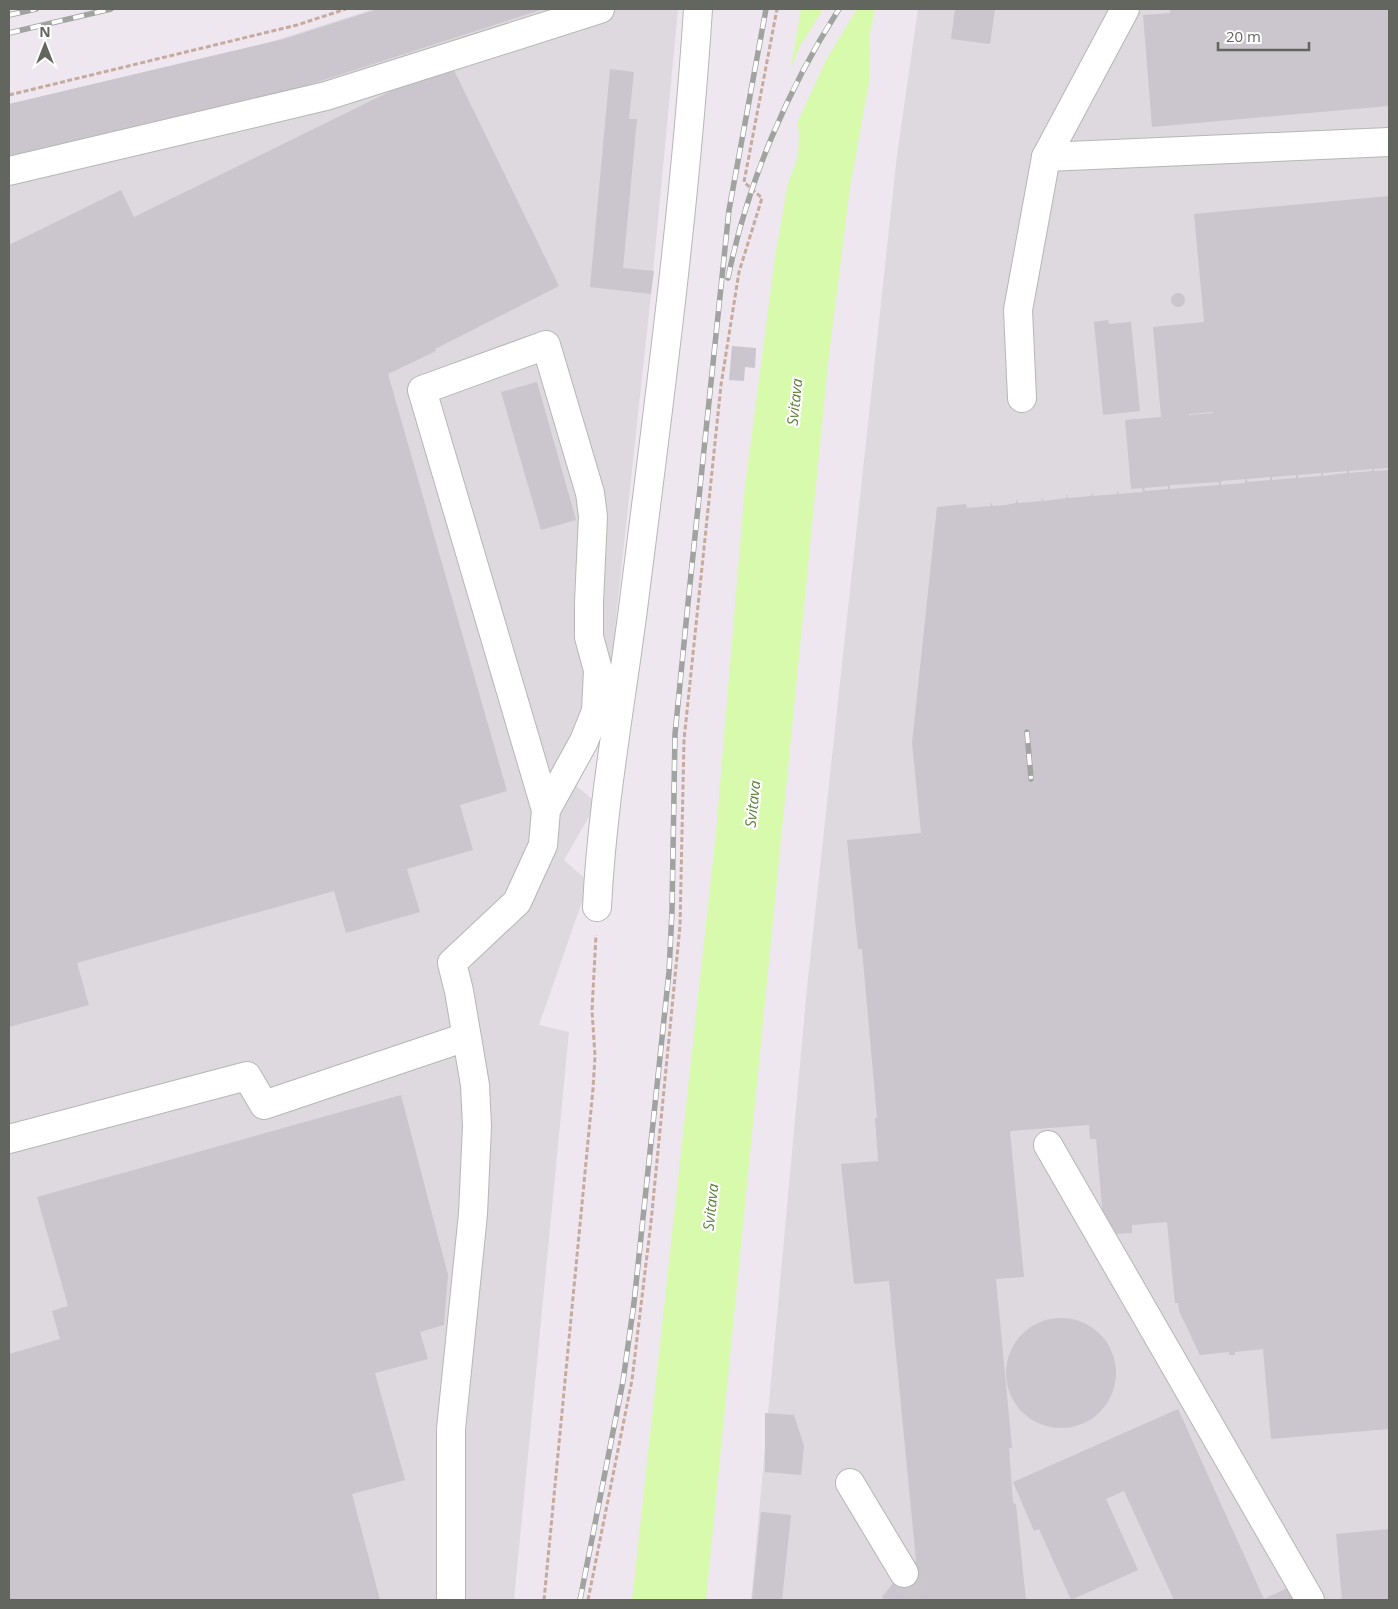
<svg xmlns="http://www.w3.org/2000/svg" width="1398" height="1609" font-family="'Open Sans',sans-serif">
<rect width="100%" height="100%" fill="#eee7f0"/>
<!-- industrial -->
<g fill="#ddd9df">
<polygon points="374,9 678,9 651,294 604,730 573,783 597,803 564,860 589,882 539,1025 569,1032 514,1600 9,1600 9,104 267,43"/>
<polygon points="918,9 1389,9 1389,1600 751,1600 807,988 897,155"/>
</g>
<!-- water -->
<polygon fill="#d8faad" points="801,9 875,9 870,32 869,82 850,187 828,363 706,1600 632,1600 716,832 745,486 775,257 788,183 798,157 799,133 794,103 792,60"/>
<!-- pier -->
<polygon fill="#eee7f0" points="823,9 857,9 826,60 795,128 791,103 790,70 800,46"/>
<!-- building -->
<g fill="#cbc5cd" fill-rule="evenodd">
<polygon points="378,9 544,9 305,86 9,160 9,104 284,39"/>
<polygon points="955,9 995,9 990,44 951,39"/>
<polygon points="1170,9 1389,9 1389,106 1152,127 1143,15 1170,13"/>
<polygon points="450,62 559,286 435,349 436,351 388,374 507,791 460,805 473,850 407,869 420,912 346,933 334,891 77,963 89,1005 9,1027 9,245 121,190 134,217"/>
<polygon points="610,69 634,72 629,119 637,119 623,268 654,271 651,294 590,287"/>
<path d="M1389,196V397L1352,400L1389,397V468L1374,469V471L1389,470V1429L1271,1439L1263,1349L1235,1352V1355H1229V1352L1200,1355L1179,1311L1178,1303H1175L1167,1222L1132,1225V1233L1111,1234L1104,1228L1096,1139H1090L1089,1125L1010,1131L1024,1277L996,1279L1012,1448H1009L1013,1503L1016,1504L1026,1600H884L882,1597L894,1582L916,1561L889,1281L854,1284L841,1164L878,1161L875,1118H877L862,949H858L847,840L921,833L912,743L937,507L966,504L967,508L991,506L990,502L993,506L1006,505L1016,503V499L1018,503L1042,501L1041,497L1044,501L1066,498V494L1068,498L1092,496L1091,492L1094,496L1117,494V490L1119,494L1143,492L1142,488L1131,489L1125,420L1161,417L1153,327L1204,322L1194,214ZM1213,412V413L1189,415V414ZM1372,469V471L1349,473V471ZM1347,471V473L1323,476V473ZM1321,473V476L1298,478V475ZM1296,475V478L1272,480V477ZM1270,477V480L1247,482V479ZM1245,479V483L1221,485V481ZM1219,482V485L1170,489V485ZM1168,486V489L1145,491L1144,488Z"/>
<circle cx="1178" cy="300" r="7"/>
<polygon points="1108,320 1109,324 1131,322 1140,411 1103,415 1094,322"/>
<polygon points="732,346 756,348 755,368 745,367 744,381 729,380"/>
<polygon points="537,382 576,520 541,530 501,392"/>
<polygon points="401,1095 448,1275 444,1325 420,1332 428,1359 375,1373 405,1480 352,1494 380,1600 9,1600 9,1354 60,1339 52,1311 68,1306 37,1197"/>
<circle cx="1061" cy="1373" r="55"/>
<polygon points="1178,1409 1264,1599 1292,1586 1298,1600 1174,1600 1124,1491 1106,1499 1138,1570 1071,1600 1039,1529 1034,1531 1013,1482"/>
<polygon points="765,1413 794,1415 804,1446 801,1475 765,1472"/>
<polygon points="761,1512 791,1515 782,1600 752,1600"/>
<polygon points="1389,1529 1389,1600 1342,1600 1336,1534"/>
</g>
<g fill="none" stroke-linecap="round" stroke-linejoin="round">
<!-- minor-tunnel -->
<polyline stroke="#cbc7cc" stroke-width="28" stroke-dasharray="28 14" stroke-linecap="butt" points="904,1573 924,1600"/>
<defs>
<g id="minor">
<polyline points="1046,157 1389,142"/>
<polyline points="9,171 326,96 600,9"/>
<polyline points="1022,398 1018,310 1046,157 1125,9"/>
<path d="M597,907C602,806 620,709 633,609C658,410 685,210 698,9"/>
<polyline points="9,1139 247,1076 264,1105 466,1037"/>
<polyline points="1048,1145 1310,1600"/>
<polyline points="850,1483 904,1573"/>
<polyline points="451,1600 451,1429 473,1214 477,1126 475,1085 459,991 452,963 517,902 543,845 546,810 422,390 546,345 590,493 593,516 589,602 589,637 598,670 596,711 584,741 546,810"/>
</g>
</defs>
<!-- minor casing -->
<use href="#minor" stroke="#b4b8b2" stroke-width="30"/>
<!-- path -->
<g stroke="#c7aa9e" stroke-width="3" stroke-dasharray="5 2.5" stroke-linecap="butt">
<polyline points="9,95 297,25 346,9"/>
<polyline points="544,1600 593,1089 595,1056 592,1010 596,935"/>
<polyline points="588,1600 632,1380 651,1222 680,926 684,740 721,385 739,272 762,198 744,182 777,9"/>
</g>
<!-- minor -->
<use href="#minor" stroke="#fff" stroke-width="28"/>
<defs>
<g id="rail">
<polyline points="9,15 36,9"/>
<polyline points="9,33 111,9"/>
<path d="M728,278C747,184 787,90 839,9"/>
<polyline points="1027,732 1031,779"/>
<polyline points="580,1600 623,1381 634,1303 669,972 672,911 675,734 688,603 729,210 766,9"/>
</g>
</defs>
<!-- rail casing -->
<use href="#rail" stroke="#a1a3a0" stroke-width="5.5"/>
<!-- rail -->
<use href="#rail" stroke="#fff" stroke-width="4" stroke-dasharray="11" stroke-linecap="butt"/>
</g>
<g text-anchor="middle" stroke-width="4.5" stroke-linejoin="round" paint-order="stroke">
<!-- water labels -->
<g font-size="15" font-style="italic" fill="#5c8139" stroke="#fff">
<text transform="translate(795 402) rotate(-84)" y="5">Svitava</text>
<text transform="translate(753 804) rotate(-84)" y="5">Svitava</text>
<text transform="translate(711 1207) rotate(-84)" y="5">Svitava</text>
</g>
</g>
<!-- border -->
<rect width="1398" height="1609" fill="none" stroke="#62665e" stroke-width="20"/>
<!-- north arrow -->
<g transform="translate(45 45)" stroke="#ffffff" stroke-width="4" paint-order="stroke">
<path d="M0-4L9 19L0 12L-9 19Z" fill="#62665e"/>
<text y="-8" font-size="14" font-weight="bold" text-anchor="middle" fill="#62665e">N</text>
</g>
<!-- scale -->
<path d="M1218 42v8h91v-8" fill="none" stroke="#62665e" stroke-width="2.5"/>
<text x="1226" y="42" font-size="15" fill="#62665e" stroke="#ffffff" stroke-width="4" paint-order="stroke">20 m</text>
</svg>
